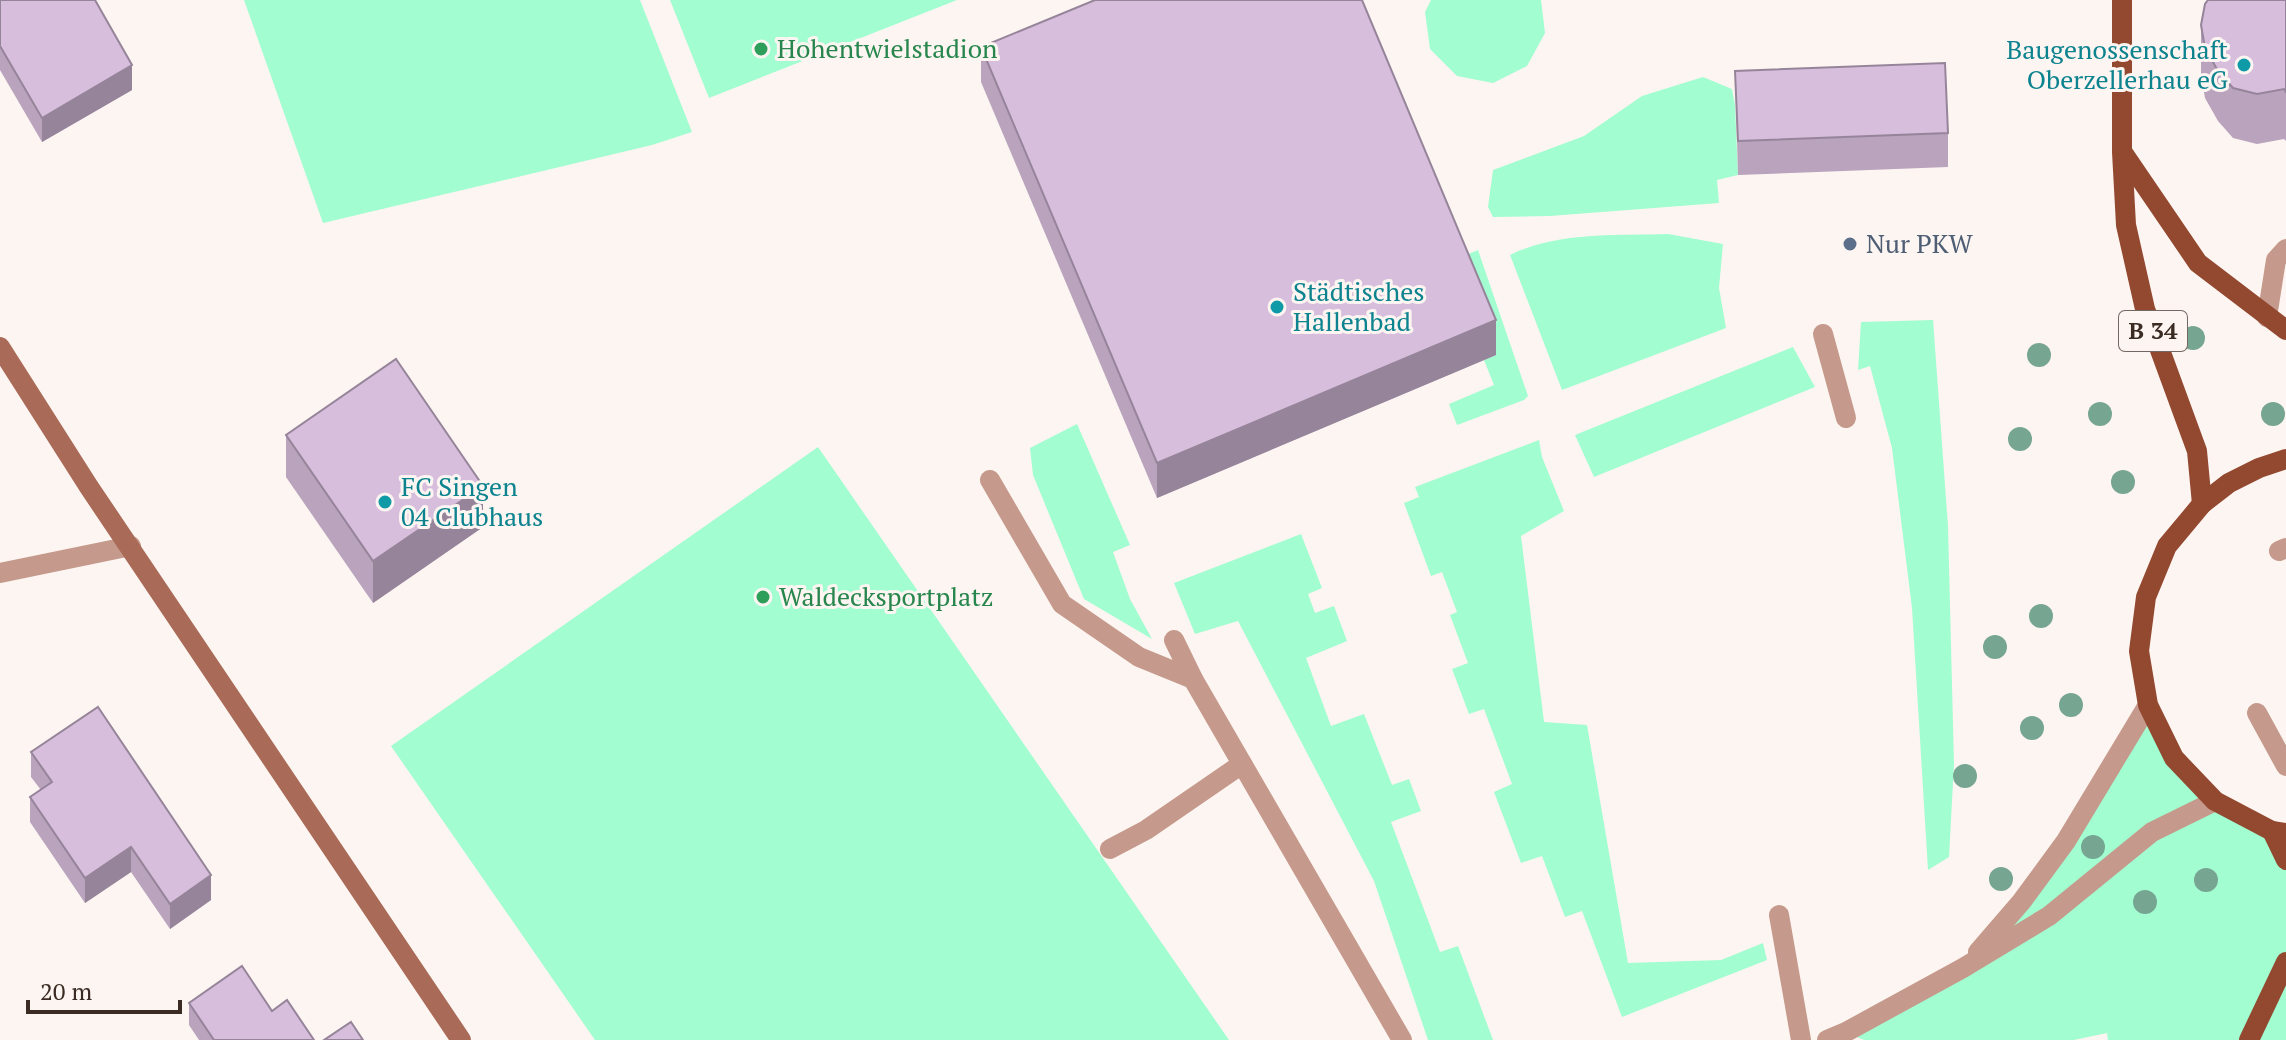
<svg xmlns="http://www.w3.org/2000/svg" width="2286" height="1040" font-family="'PT Serif',serif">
<rect width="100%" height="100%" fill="#fdf5f1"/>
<!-- green -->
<g fill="#a2fdd1">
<polygon points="244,0 640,0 692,132 652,145 323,223"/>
<polygon points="670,0 957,0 709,98"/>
<polygon points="1431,0 1541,0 1545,33 1527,66 1493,83 1457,76 1430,49 1425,12"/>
<polygon points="1703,77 1732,89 1735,105 1738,175 1717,180 1719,203 1550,216 1493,217 1488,207 1493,170 1584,136 1642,96"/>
<path d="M1668,234L1723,244L1719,288L1726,328L1562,390L1510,255C1560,231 1615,236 1668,234Z"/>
<polygon points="1478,250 1528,396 1524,400 1457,425 1449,404 1494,385 1484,360 1496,355 1456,259"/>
<polygon points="1933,320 1948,526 1954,764 1949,857 1928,870 1912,608 1892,448 1870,366 1858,370 1861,322"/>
<polygon points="1793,347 1815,387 1594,477 1575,435"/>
<polygon points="1077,424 1130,545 1113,552 1130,599 1152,639 1084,599 1033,475 1030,448"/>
<polygon points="1539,440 1542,457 1564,511 1521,536 1544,722 1587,725 1628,963 1721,960 1763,943 1767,960 1622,1017 1582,911 1565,917 1542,856 1521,863 1494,792 1512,784 1484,709 1469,714 1452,669 1468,663 1450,615 1457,612 1442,572 1431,576 1404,503 1419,497 1415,487"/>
<polygon points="818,447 1229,1040 595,1040 391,746"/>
<polygon points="1301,534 1322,588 1308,594 1315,613 1334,606 1347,641 1306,658 1331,726 1364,714 1392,785 1409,779 1421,811 1391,822 1440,952 1458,946 1493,1040 1428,1040 1374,881 1238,621 1195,634 1174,583"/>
<polygon points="2148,705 2215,801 2286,833 2286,1040 2108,1040 2107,1033 2074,1040 1864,1040 1846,1032 1963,968 2022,901"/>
</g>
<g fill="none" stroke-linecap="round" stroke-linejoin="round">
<!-- service -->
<g stroke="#c5998b" stroke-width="20">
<polyline points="1823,334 1846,418"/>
<polyline points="990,480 1062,604 1139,657 1193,679"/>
<polyline points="2279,551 2286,548"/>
<polyline points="1174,640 1193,679 1402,1040"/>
<polyline points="2257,713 2286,766"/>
<polyline points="1110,849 1146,830 1242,764"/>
<polyline points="1779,915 1801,1040"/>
</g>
<!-- minor -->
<g stroke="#c5998b" stroke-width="20">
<polyline points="2267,317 2276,260 2286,249"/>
<polyline points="0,573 131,546"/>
<polyline points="1978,952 2022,901 2066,841 2148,705"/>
<polyline points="1827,1040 1846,1032 1963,968 2049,916 2152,832 2215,801"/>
</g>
<!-- secondary -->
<polyline stroke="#a96a57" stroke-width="20" points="0,347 89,487 461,1040"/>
<!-- primary -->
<g stroke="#934830" stroke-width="20">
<polyline points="2122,0 2122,152 2126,225 2145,309 2197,451 2202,504"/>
<polyline points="2123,153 2198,263 2286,330"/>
<polyline points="2286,459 2259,468 2229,483 2202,504 2167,546 2146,597 2139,651 2148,705 2174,758 2215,801 2272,831 2286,833"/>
<polyline points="2272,831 2286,860"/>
<polyline points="2249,1040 2286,962"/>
</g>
</g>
<!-- trees -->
<g fill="#76a592">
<circle cx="2193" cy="338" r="12"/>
<circle cx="2039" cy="355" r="12"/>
<circle cx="2100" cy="414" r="12"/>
<circle cx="2273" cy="414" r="12"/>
<circle cx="2020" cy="439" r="12"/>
<circle cx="2123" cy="482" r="12"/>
<circle cx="2041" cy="616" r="12"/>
<circle cx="1995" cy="647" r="12"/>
<circle cx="2071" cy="705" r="12"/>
<circle cx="2032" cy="728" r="12"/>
<circle cx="1965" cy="776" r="12"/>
<circle cx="2093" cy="847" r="12"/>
<circle cx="2001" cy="879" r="12"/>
<circle cx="2206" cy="880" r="12"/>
<circle cx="2145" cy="902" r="12"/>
</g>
<!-- wall -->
<g fill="#b9a3bd">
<polygon points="0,0 132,90 42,142 0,70"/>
<polygon points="2286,0 2286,141 2284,139 2257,144 2233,138 2218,121 2205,98 2201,75 2201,25"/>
<polygon points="981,47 1496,355 1157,498 981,82"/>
<polygon points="1735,71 1948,133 1948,167 1738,175"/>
<polygon points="286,435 483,527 373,603 286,477"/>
<polygon points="31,752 211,900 170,929 131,872 85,903 30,822 30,797 41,790 31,777"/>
<polygon points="189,1003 272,1011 314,1040 199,1040 189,1025"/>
</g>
<!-- shaded-wall -->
<g fill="#96859a">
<polygon points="132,65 132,90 42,142 42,118"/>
<polygon points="1496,320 1496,355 1157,498 1157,463"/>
<polygon points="483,486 483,527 373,603 373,561"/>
<polygon points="131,847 131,872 85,903 85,878"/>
<polygon points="211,875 211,900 170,929 170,904"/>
</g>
<!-- building -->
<g fill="#d7bedc" stroke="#96859a" stroke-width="2">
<polygon points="0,0 95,0 132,65 42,118 0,46"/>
<polygon points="1095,0 1362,0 1496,320 1157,463 981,47"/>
<polygon points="2208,0 2286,0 2286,92 2284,89 2257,94 2233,88 2218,71 2205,48 2201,25 2205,4"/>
<polygon points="1945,63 1948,133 1738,141 1735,71"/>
<polygon points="396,359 483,486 373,561 286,435"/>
<polygon points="98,707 211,875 170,904 131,847 85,878 30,797 52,782 31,752"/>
<polygon points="242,966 272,1011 287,1000 314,1040 214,1040 189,1003"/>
<polygon points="351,1022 363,1040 324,1040"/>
</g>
<!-- markers -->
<g fill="#2e9e5b" stroke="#fdf5f1" stroke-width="3">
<circle cx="761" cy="49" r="8"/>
<circle cx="763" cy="597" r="8"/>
</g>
<g fill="#0f9aa8" stroke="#fdf5f1" stroke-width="3">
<circle cx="2244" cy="65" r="8"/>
<circle cx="1277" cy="307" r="8"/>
<circle cx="385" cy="502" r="8"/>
</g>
<circle fill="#5c6f8a" stroke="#fdf5f1" stroke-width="3" cx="1850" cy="244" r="8"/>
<g text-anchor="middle" stroke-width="6" stroke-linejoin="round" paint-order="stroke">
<!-- shield labels -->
<rect fill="#fdf5f1" stroke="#746862" stroke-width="2" x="2119" y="311" width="68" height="40" rx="6"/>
<g font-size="24" font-weight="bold" fill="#3a2b24">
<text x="2153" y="339">B 34</text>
</g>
<!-- leisure labels -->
<g font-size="26" fill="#27864d" stroke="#fdf5f1" text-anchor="start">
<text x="777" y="58">Hohentwielstadion</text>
<text x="779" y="606">Waldecksportplatz</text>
</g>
<!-- culture labels -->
<g font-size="26" fill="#0d838f" stroke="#fdf5f1" text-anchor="start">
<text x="2228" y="59" text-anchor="end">Baugenossenschaft<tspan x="2228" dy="30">Oberzellerhau eG</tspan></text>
<text x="1293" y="301">Städtisches<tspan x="1293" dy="30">Hallenbad</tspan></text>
<text x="401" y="496">FC Singen<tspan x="401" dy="30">04 Clubhaus</tspan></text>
</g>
<!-- service labels -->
<g font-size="26" fill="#4e5e75" stroke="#fdf5f1" text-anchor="start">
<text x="1866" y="253">Nur PKW</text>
</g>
</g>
<!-- scale -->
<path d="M28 1000v12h152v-12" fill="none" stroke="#3a2b24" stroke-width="4"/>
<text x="40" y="1000" font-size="24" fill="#3a2b24" stroke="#fdf5f1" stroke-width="6" paint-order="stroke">20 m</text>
</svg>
